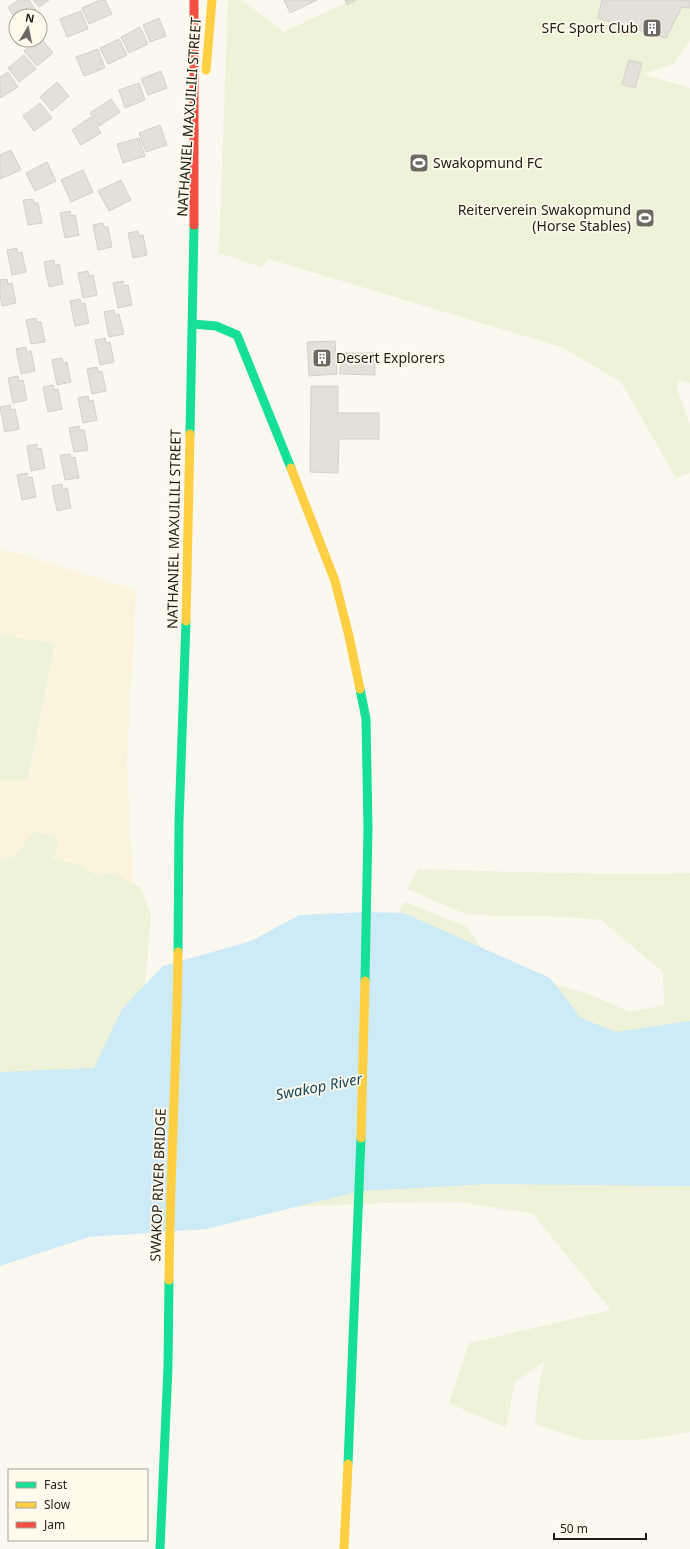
<svg xmlns="http://www.w3.org/2000/svg" width="690" height="1549" font-family="'Noto Sans',sans-serif">
<rect width="100%" height="100%" fill="#fbf8f0"/>
<!-- green -->
<g fill="#eef2d9">
<polygon points="228,0 242,0 284,32 351,0 690,0 690,40 688,44 673,64 643,74 690,88 690,383 679,380 677,388 690,425 690,473 676,478 621,382 561,347 269,259 261,267 219,253"/>
<polygon points="0,635 55,643 28,780 0,780"/>
<path d="M33,831L55,837L59,847L52,859C68,861 84,865 96,875L115,873L141,888L151,915L139,1056L386,930L405,902L466,926L494,967L589,994L630,1012L664,1005L663,972L601,920L570,917L468,915L407,889L418,869C509,872 599,875 690,873V1432L639,1440H584L535,1424L539,1385L545,1361L515,1382L506,1427L485,1419L449,1403L469,1343L611,1310L533,1214L460,1202L383,1203L248,1209L95,1220L0,1255V860L15,856Z"/>
</g>
<!-- sand -->
<path fill="#faf4dc" d="M0,548L136,590L127,761L133,884L115,873L96,875C83,865 68,861 52,859L59,847L55,837L33,831L15,856L0,860V780H29L55,643L0,635Z"/>
<!-- water -->
<polygon fill="#cdeaf7" points="366,912 404,913 550,978 581,1018 616,1032 690,1021 690,1186 488,1184 360,1191 206,1229 89,1237 0,1266 0,1072 94,1068 122,1009 163,966 251,941 299,915"/>
<!-- building -->
<g fill="#e2e0d9" stroke="#d3d0c9">
<polygon points="19,0 29,0 37,12 31,16 16,16 16,20 8,7"/>
<polygon points="33,0 49,0 39,7"/>
<polygon points="100,0 105,0 112,14 89,24 82,8"/>
<polygon points="284,0 317,0 290,13"/>
<polygon points="345,0 356,0 347,5"/>
<polygon points="602,0 690,0 690,8 682,7 666,38 598,18"/>
<polygon points="81,11 88,29 67,37 60,19"/>
<polygon points="159,18 166,36 150,42 143,25"/>
<polygon points="140,27 148,44 129,53 121,37"/>
<polygon points="40,38 41,38 53,53 37,66 24,51 38,40 40,40"/>
<polygon points="119,39 127,55 108,64 100,48"/>
<polygon points="98,49 105,68 84,76 76,57"/>
<polygon points="24,55 36,69 19,82 8,68"/>
<polygon points="629,60 642,63 635,88 622,84"/>
<polygon points="161,71 167,88 148,95 141,79"/>
<polygon points="8,72 18,87 0,98 0,77"/>
<polygon points="57,82 69,96 52,111 40,97"/>
<polygon points="139,83 145,100 125,108 119,90"/>
<polygon points="111,99 120,112 99,126 90,113"/>
<polygon points="40,103 52,118 34,131 23,116"/>
<polygon points="91,117 101,133 81,145 72,130"/>
<polygon points="160,125 167,145 146,152 139,133"/>
<polygon points="139,138 145,156 123,163 117,144"/>
<polygon points="11,150 21,170 0,179 0,155"/>
<polygon points="47,162 56,181 35,191 26,173"/>
<polygon points="83,170 93,192 71,202 61,180"/>
<polygon points="121,180 131,200 109,211 98,191"/>
<polygon points="33,199 34,203 38,203 42,223 28,225 23,200"/>
<polygon points="70,211 71,216 75,215 79,235 65,238 60,213"/>
<polygon points="103,223 104,227 108,227 112,247 98,250 93,225"/>
<polygon points="138,231 139,236 143,235 147,255 133,258 128,233"/>
<polygon points="17,248 18,253 22,252 26,272 12,275 7,250"/>
<polygon points="54,260 55,265 59,264 63,284 49,287 44,262"/>
<polygon points="88,271 89,276 93,275 97,295 83,298 78,273"/>
<polygon points="7,279 8,284 12,283 16,303 2,306 0,295 0,280"/>
<polygon points="123,281 124,286 128,285 132,305 118,308 113,283"/>
<polygon points="80,299 81,304 85,303 89,323 75,326 70,301"/>
<polygon points="114,310 115,315 119,314 124,334 109,337 104,312"/>
<polygon points="36,318 37,322 41,322 45,342 31,344 26,320"/>
<polygon points="105,338 106,343 110,342 114,362 100,365 95,340"/>
<polygon points="335,341 337,374 309,376 307,342"/>
<polygon points="26,347 27,352 31,351 35,371 21,374 16,349"/>
<polygon points="341,353 375,353 375,375 340,374"/>
<polygon points="62,358 63,363 67,362 71,382 57,385 52,360"/>
<polygon points="97,367 98,372 102,371 106,391 92,394 87,369"/>
<polygon points="18,376 19,381 23,380 27,400 13,403 8,378"/>
<polygon points="53,385 54,390 58,389 62,409 48,412 43,387"/>
<polygon points="311,386 338,386 338,413 379,413 379,439 339,439 338,473 310,472"/>
<polygon points="88,396 89,401 93,400 97,420 83,423 78,398"/>
<polygon points="10,405 11,410 15,409 19,429 5,432 0,407"/>
<polygon points="79,426 80,430 84,430 88,450 74,452 69,428"/>
<polygon points="37,444 37,449 41,448 45,468 31,471 27,446"/>
<polygon points="70,454 71,458 75,457 79,478 65,480 60,455"/>
<polygon points="27,473 28,478 32,477 36,497 22,500 17,475"/>
<polygon points="62,484 63,489 67,488 71,508 57,511 52,486"/>
</g>
<g fill="none" stroke-linecap="round" stroke-linejoin="round">
<!-- fast -->
<g stroke="#16e098" stroke-width="9">
<polyline points="193,324 216,326 237,335 291,468"/>
<polyline points="190,434 194,225"/>
<polyline points="360,689 366,719 368,828 365,981"/>
<polyline points="178,952 179,822 186,621"/>
<polyline points="348,1464 361,1138"/>
<polyline points="160,1549 168,1367 169,1280"/>
</g>
<!-- slow -->
<g stroke="#ffcf43" stroke-width="9">
<polyline points="206,70 212,0"/>
<polyline points="291,468 335,581 349,636 360,689"/>
<polyline points="186,621 190,434"/>
<polyline points="361,1138 365,981"/>
<path d="M169,1280C170,1170 177,1061 178,952"/>
<polyline points="344,1549 348,1464"/>
</g>
<!-- jam -->
<polyline stroke="#f24e42" stroke-width="9" points="194,0 194,225"/>
</g>
<!-- icons -->
<defs>
<symbol id="building-square" viewBox="-11 -11 22 22"><rect x="-9" y="-9" width="18" height="18" rx="4" fill="#6c6a63" stroke="#fffaec"/><path d="M-4-6H4V6H1V3H-1V6H-4ZM-2.5-4.3h1.7v1.8h-1.7ZM.8-4.3h1.7v1.8H.8ZM-2.5-1h1.7V.8h-1.7ZM.8-1h1.7V.8H.8Z" fill="#fff"/></symbol>
<symbol id="stadium-square" viewBox="-11 -11 22 22"><rect x="-9" y="-9" width="18" height="18" rx="4" fill="#6c6a63" stroke="#fffaec"/><path d="M0-5a6.5 5 0 1 0 0 10a6.5 5 0 1 0 0-10ZM-3.5-1.8h7v3.6h-7Z" fill="#fff"/></symbol>
</defs>
<g fill-rule="evenodd">
<use href="#building-square" x="641" y="17" width="22" height="22"/>
<use href="#stadium-square" x="408" y="152" width="22" height="22"/>
<use href="#stadium-square" x="634" y="207" width="22" height="22"/>
<use href="#building-square" x="311" y="347" width="22" height="22"/>
</g>
<g text-anchor="middle" stroke-width="3.5" stroke-linejoin="round" paint-order="stroke">
<!-- poi labels -->
<g font-size="14" fill="#1f1d17" stroke="#fffaec" text-anchor="end">
<text x="638" y="33">SFC Sport Club</text>
<text x="433" y="168" text-anchor="start">Swakopmund FC</text>
<text x="631" y="215">Reiterverein Swakopmund<tspan x="631" dy="16">(Horse Stables)</tspan></text>
<text x="336" y="363" text-anchor="start">Desert Explorers</text>
</g>
<!-- street labels -->
<g font-size="14" fill="#1f1d17" stroke="#fffaec">
<text transform="translate(189 117) rotate(-86)" y="5">NATHANIEL MAXUILILI STREET</text>
<text transform="translate(174 529) rotate(-89)" y="5">NATHANIEL MAXUILILI STREET</text>
<text transform="translate(158 1185) rotate(-88)" y="5">SWAKOP RIVER BRIDGE</text>
</g>
<!-- water labels -->
<g font-size="15" font-style="italic" fill="#144a61" stroke="#fffaec">
<text transform="translate(319 1087) rotate(-11)" y="5">Swakop River</text>
</g>
</g>
<!-- legend -->
<rect x="8" y="1469" width="140" height="72" fill="#fffaec" stroke="#a5a297"/>
<rect x="16" y="1482" width="20" height="6" fill="#16e098" stroke="#a5a297"/>
<text x="44" y="1489" font-size="12" fill="#1f1d17">Fast</text>
<rect x="16" y="1502" width="20" height="6" fill="#ffcf43" stroke="#a5a297"/>
<text x="44" y="1509" font-size="12" fill="#1f1d17">Slow</text>
<rect x="16" y="1522" width="20" height="6" fill="#f24e42" stroke="#a5a297"/>
<text x="44" y="1529" font-size="12" fill="#1f1d17">Jam</text>
<!-- north arrow -->
<g transform="translate(28 28) rotate(10)"><circle r="19" fill="#fffaec" stroke="#a5a297"/>
<path d="M0-3L7 15L0 10L-7 15Z" fill="#6c6a63"/>
<text y="-6" font-size="11" font-weight="bold" text-anchor="middle" fill="#1f1d17">N</text>
</g>
<!-- scale -->
<path d="M554 1533v6h92v-6" fill="none" stroke="#1f1d17" stroke-width="2"/>
<text x="560" y="1533" font-size="12" fill="#1f1d17" stroke="#fffaec" stroke-width="3" paint-order="stroke">50 m</text>
</svg>
